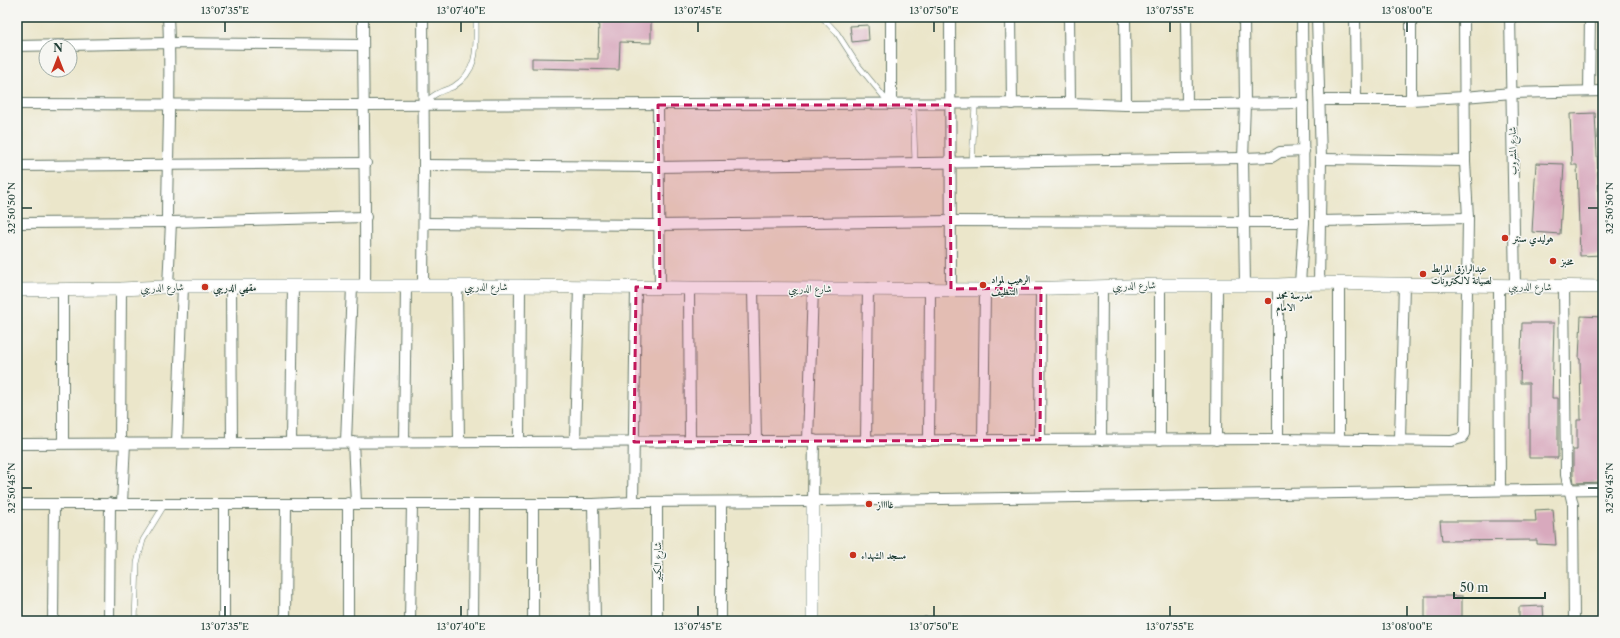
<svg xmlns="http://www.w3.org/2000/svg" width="1620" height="638" font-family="'Libre Caslon Text',Amiri,serif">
<rect width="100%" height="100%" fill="#f6f6f2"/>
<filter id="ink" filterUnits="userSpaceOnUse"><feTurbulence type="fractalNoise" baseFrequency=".025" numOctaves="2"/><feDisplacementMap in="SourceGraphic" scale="8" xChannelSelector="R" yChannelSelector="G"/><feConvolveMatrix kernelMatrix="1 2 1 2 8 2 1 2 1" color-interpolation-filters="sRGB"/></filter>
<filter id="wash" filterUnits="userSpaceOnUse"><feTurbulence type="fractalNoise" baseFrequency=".012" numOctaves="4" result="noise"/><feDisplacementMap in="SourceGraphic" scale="16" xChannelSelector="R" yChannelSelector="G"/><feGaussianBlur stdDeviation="0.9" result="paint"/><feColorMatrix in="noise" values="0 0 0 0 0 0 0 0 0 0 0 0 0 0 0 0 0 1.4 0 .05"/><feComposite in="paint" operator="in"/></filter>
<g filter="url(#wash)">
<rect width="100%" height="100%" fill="#ebe6ca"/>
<g id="blocks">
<!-- building -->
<g fill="#d8a9bd">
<polygon points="599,17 651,17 651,43 620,42 619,70 532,68 532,58 598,59"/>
<polygon points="868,25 869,40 852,42 850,26"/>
<polygon points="1595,113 1602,255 1580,256 1577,165 1572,165 1570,114"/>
<polygon points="1536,163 1564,164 1560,234 1532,232"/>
<polygon points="1581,316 1603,317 1603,482 1574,483 1573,476 1573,450 1577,450 1577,420 1581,420 1580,359 1579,359"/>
<polygon points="1522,323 1554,323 1552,398 1558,398 1558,458 1529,458 1529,383 1520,383"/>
<polygon points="1553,509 1556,545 1537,544 1537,540 1442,541 1440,521 1536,521 1535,510"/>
<rect x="1425" y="596" width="37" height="25"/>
<polygon points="1543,606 1544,621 1519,621 1519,607"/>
</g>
</g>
</g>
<g filter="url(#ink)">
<use href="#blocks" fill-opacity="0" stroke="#667868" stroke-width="1"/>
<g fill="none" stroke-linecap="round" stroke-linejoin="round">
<defs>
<g id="service">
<polyline points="822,17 837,33 857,64 889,103"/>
<path d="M423,104C428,100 433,95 438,93C443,90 448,89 453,87C480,70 476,45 476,17"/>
<polyline points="913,104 915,163"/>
<polyline points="972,163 975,105"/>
<polyline points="926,619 992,621"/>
<polyline points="135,621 137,563 143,540 165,504"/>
</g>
<g id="minor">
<path d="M363,17C363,107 366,196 365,286"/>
<polyline points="423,17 424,165 423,286"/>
<polyline points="891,17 891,104"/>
<polyline points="950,17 951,289"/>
<polyline points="1011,17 1012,104"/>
<polyline points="1069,17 1070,103"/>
<polyline points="1125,17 1126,105"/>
<polyline points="1186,17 1187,104"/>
<polyline points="1244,17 1245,104 1243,158 1245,285"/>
<polyline points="1317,17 1321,159 1319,283"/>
<polyline points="1355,17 1356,100"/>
<polyline points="1411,17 1411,100"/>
<polyline points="1510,17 1515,285"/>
<polyline points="17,46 169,43 363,45"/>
<polyline points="1589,91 1590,17"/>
<polyline points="1320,100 1411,100 1464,97 1512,93 1603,91"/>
<polyline points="17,104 363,105 1070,103 1126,105 1303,103"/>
<polyline points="658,105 660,288"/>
<polyline points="1321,159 1465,161"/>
<polyline points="424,165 658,167 1243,158 1272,157 1280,152 1304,151"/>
<polyline points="17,166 366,163"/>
<polyline points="1321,221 1468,218"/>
<path d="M167,222C167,154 172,85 168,17"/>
<polyline points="17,223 171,222 366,217"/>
<polyline points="424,223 659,225 951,221 1304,222"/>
<polyline points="1300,284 1304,222 1302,17"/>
<polyline points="1339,284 1339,439"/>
<polyline points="1278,285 1278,439"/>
<polyline points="1499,285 1500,490"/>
<polyline points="231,286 232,443"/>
<polyline points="457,286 459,442"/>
<polyline points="1564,286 1566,475 1573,505 1574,621"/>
<polyline points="168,287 171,222"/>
<polyline points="689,288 690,441"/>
<polyline points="753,289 756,441"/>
<polyline points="1400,439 1404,284"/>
<polyline points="808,440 813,288"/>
<polyline points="983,440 985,290"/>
<polyline points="1040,440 1041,288"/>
<polyline points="1101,440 1102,286"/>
<polyline points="1160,440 1160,285"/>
<polyline points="1216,440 1217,285"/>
<polyline points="866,441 868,288"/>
<polyline points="929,441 930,288"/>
<polyline points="346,442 352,286"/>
<polyline points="353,442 356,503"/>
<polyline points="404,442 406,286"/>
<polyline points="519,442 520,286"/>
<polyline points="575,442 579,286"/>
<polyline points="63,443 63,289"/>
<polyline points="120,443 121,289"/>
<polyline points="177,443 183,286"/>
<polyline points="291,443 293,286"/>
<polyline points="17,444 1278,439 1451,441 1462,438 1465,434 1468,218 1465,161 1464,17"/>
<polyline points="813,501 814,440"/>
<polyline points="633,502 636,287"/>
<polyline points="657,502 657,621"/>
<polyline points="122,503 125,443"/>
<polyline points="348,503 348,621"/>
<polyline points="17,504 593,504 633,502 813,501 1603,489"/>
<polyline points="533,504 533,621"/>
<polyline points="593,504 595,621"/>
<polyline points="53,621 54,504"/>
<polyline points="109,621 110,503"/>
<polyline points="224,621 224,505"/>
<polyline points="285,621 286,505"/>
<polyline points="410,621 412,504"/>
<polyline points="473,621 474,504"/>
<polyline points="721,621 721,502"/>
</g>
<g id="tertiary">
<polyline points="17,290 121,289 183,286 520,286 689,288 985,290 1160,285 1278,285 1319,283 1603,287"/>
<polyline points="813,501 813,621"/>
</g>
</defs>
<!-- service casing -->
<use href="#service" stroke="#667868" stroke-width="6"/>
<!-- minor casing -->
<use href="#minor" stroke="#667868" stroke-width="12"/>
<!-- tertiary casing -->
<use href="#tertiary" stroke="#667868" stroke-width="14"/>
<!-- service -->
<use href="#service" stroke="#fff" stroke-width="5"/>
<!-- minor -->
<use href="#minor" stroke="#fff" stroke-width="10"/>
<!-- tertiary -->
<use href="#tertiary" stroke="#fff" stroke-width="13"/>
</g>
</g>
<!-- marked area -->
<path fill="#c2185b" fill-opacity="0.2" stroke="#c2185b" stroke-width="3" stroke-dasharray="8 5" stroke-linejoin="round" d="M658,105H950L951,289L1041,288L1040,440L634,442L636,287L660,288Z"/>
<!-- ticks -->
<path fill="none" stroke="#1f3d34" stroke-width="1.5" d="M225,22V32M461,22V32M698,22V32M934,22V32M1170,22V32M1407,22V32M22,208H32M1588,208H1598M22,488H32M1588,488H1598M225,606V616M461,606V616M698,606V616M934,606V616M1170,606V616M1407,606V616"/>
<!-- markers -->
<g fill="#c8321e" stroke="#f6f6f2" stroke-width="1.5">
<circle cx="1505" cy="238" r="4"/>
<circle cx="1553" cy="261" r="4"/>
<circle cx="1423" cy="274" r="4"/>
<circle cx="983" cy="285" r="4"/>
<circle cx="205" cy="287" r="4"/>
<circle cx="1268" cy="301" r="4"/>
<circle cx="869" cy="504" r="4"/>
<circle cx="853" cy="555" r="4"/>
</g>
<g text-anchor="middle" stroke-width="3" stroke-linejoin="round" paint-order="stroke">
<!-- street labels -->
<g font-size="10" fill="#1f3d34" stroke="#f6f6f2">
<text transform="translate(1512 151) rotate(-91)" y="4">شارع المشروب</text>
<text transform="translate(1134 285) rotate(-2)" y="4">شارع الدريبي</text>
<text x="486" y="290">شارع الدريبي</text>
<text transform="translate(1530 286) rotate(1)" y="4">شارع الدريبي</text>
<text transform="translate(162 287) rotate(-2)" y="4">شارع الدريبي</text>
<text x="810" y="292">شارع الدريبي</text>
<text transform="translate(657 562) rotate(-90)" y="4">شارع الكبير</text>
</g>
<!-- poi labels -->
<g font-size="10" font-weight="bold" fill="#1f3d34" stroke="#f6f6f2" text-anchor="start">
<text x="1513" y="242">هوليدي سنتر</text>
<text x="1561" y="265">مخبز</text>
<text x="1431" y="272">عبدالرازق المرابط<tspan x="1431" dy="12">لصيانة لالكترونات</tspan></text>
<text x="991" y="283">الرهيب لمواد<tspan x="991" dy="12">التنظيف</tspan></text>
<text x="213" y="291">مقهي الدريبي</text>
<text x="1276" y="299">مدرسة محمد<tspan x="1276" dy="12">الامام</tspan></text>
<text x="877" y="508">غااااز</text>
<text x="861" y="559">مسجد الشهداء</text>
</g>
</g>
<!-- margin -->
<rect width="1620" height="638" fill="none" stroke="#f6f6f2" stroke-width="44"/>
<!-- north arrow -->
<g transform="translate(58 58)"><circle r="19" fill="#f6f6f2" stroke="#a0aca6"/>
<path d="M0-3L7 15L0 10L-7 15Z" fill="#c8321e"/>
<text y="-6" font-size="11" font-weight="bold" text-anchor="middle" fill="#1f3d34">N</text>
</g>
<!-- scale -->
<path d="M1454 592v6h91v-6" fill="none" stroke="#1f3d34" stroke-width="2"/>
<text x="1460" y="592" font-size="12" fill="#1f3d34" stroke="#f6f6f2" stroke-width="3" paint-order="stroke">50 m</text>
<rect x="22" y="22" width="1576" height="594" fill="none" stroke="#1f3d34" stroke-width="1.5"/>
<g font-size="10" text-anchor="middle" fill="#1f3d34">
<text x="225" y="14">13°07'35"E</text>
<text x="461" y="14">13°07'40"E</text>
<text x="698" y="14">13°07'45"E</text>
<text x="934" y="14">13°07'50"E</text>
<text x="1170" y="14">13°07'55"E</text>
<text x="1407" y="14">13°08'00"E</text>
<text transform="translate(11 208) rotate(-90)" y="4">32°50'50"N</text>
<text transform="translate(1609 208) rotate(-90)" y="4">32°50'50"N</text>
<text transform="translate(11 488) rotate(-90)" y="4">32°50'45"N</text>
<text transform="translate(1609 488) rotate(-90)" y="4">32°50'45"N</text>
<text x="225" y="630">13°07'35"E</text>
<text x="461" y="630">13°07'40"E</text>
<text x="698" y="630">13°07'45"E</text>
<text x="934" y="630">13°07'50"E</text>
<text x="1170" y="630">13°07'55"E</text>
<text x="1407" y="630">13°08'00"E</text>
</g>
</svg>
